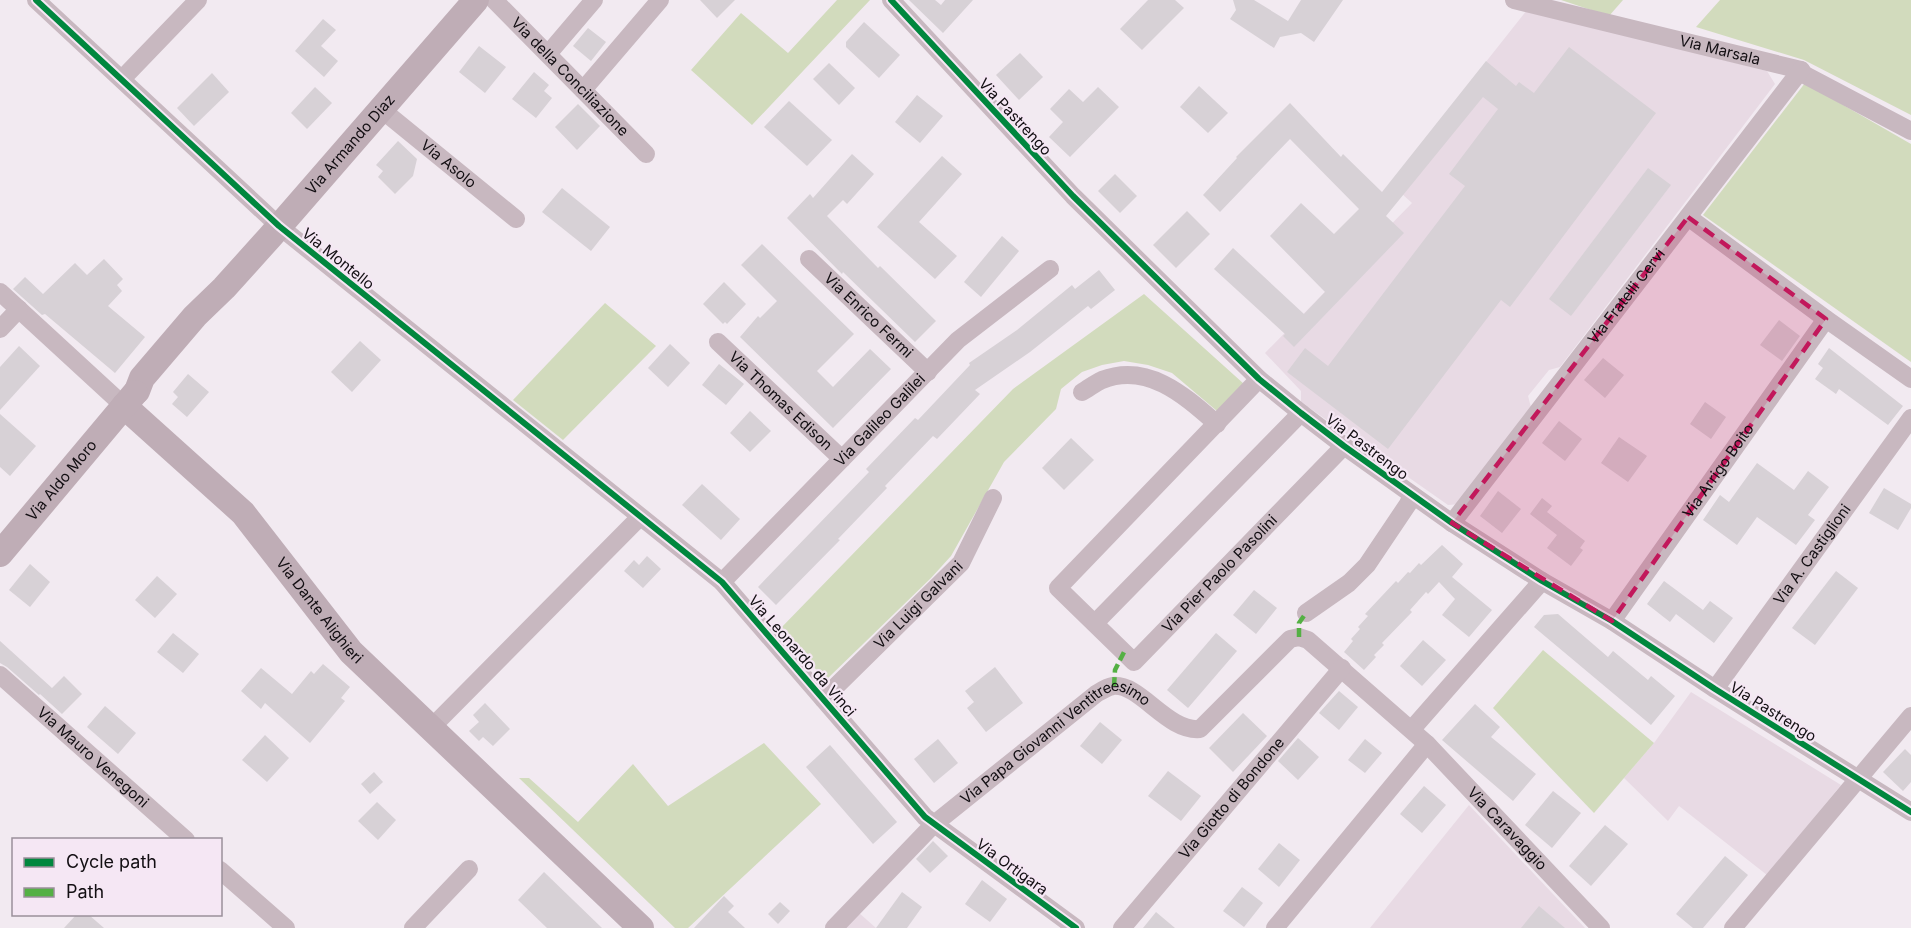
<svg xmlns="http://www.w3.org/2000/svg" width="1911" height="928" font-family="Inter,sans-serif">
<rect width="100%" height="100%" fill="#f2eaf1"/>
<!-- industrial -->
<g fill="#e8dae4">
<polygon points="1527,10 1767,71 1775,84 1560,367 1549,370 1528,396 1532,411 1460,504 1448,505 1301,402 1301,391 1265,353 1412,203 1390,183"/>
<polygon points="1691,692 1841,785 1767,875 1679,806 1668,821 1624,778 1654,743"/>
<polygon points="1469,805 1585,928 1370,928"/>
<polygon points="858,912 876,928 844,928"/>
</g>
<!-- green -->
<g fill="#d2dbbd">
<polygon points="837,0 870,0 752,125 691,70 741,13 788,53"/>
<polygon points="1561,0 1623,0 1609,16"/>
<polygon points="1720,0 1911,0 1911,115 1804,60 1696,27"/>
<polygon points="1805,83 1911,144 1911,362 1703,215"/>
<polygon points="1144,294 1244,384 1217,411 1172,373 1148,365 1124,361 1102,365 1082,372 1061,389 1056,409 1004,462 951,556 931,578 826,680 779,630 1013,389"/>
<polygon points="605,303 656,346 563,440 513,400"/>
<polygon points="1543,650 1654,743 1594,813 1493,708"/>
<polygon points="764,743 821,804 688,928 675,928 519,778 529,778 578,822 633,764 668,806"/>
</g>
<!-- building -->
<g fill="#d7d1d6">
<polygon points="700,0 735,0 717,18"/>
<polygon points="909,0 935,0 941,5 945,0 973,0 943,33"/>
<polygon points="1148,0 1175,0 1184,8 1142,50 1120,29"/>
<polygon points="1233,0 1254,0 1288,21 1301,0 1343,0 1314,42 1301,33 1280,37 1274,48 1230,19 1236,10"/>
<polygon points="323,19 336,30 321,46 338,61 324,77 295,51"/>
<polygon points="864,22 900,55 879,78 846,47 846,42"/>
<polygon points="588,28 606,42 591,61 573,46"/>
<polygon points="479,46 506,67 485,93 459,72"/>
<polygon points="1569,47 1656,113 1510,307 1501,300 1388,449 1287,372 1305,348 1328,366 1465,186 1449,174 1498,109 1483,97 1386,216 1404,233 1294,347 1283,336 1285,334 1214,269 1233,248 1304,314 1325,292 1270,236 1301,203 1334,234 1359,209 1290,139 1220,212 1203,195 1237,158 1236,157 1290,103 1341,157 1343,154 1382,192 1486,61 1516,86 1519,82 1534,93"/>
<polygon points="1020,53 1043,77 1019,100 996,75"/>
<polygon points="829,63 855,88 839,105 813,79"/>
<polygon points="534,72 549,85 544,91 552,98 536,118 512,99"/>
<polygon points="212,73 229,92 194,126 177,108"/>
<polygon points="1199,86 1228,113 1208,133 1180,107"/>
<polygon points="315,87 332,103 307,129 291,113"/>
<polygon points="1098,87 1119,107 1070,157 1049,137 1063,122 1050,109 1069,89 1083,102"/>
<polygon points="917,95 943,116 920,143 895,122"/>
<polygon points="789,101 832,140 807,166 764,127"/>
<polygon points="578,104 600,126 577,150 555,127"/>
<polygon points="398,141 417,159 413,176 395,194 378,177 383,171 376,165"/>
<polygon points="852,154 874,174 847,204 843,200 827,216 878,268 880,266 936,321 915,342 843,272 842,274 787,218 810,194 813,198"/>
<polygon points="942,156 962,174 919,222 957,256 935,279 877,227"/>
<polygon points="1648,168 1671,185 1571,316 1549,299"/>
<polygon points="1115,174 1137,196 1120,213 1098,191"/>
<polygon points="562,188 610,227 591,251 542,212"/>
<polygon points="1187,211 1210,234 1176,268 1153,245"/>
<polygon points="1002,236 1019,251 981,297 964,282"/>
<polygon points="762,244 854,334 817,371 833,387 870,349 891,369 833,428 740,337 758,316 760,318 777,301 741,265"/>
<polygon points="104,259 123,279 117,285 122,291 108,306 145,337 115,373 45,314 42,315 13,289 25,277 43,294 75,263 87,275"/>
<polygon points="1099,270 1115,290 1091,309 1088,306 1030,352 975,390 980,394 937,439 933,436 885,486 887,488 838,539 840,540 776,605 758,587 869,472 866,469 915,418 918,420 970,365 969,363 1017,330 1072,285 1075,289"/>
<polygon points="724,282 746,304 727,324 725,322 723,324 703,304"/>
<polygon points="1779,320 1800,336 1782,361 1760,345"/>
<polygon points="360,341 381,360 352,392 331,372"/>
<polygon points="670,344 690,363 668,387 648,368"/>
<polygon points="19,346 40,366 0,410 0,367"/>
<polygon points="1829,348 1903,406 1888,425 1839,389 1836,394 1815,379 1823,368 1818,364"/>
<polygon points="1603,358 1624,375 1605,398 1584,380"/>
<polygon points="719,364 744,384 726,405 702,385"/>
<polygon points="188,374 209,392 187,417 172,404 178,397 173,392"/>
<polygon points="1705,402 1726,417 1711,439 1690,424"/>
<polygon points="750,411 771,431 750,452 730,433"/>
<polygon points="0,414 36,446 10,476 0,467"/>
<polygon points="1559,421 1582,439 1565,461 1542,443"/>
<polygon points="1619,437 1647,456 1628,482 1601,463"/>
<polygon points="1071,438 1094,460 1064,490 1042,468"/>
<polygon points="1757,463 1794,490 1808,471 1829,487 1808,515 1815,520 1796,545 1757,517 1737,545 1703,520 1720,495 1729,502"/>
<polygon points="702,484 740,519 721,540 682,505"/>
<polygon points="1884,488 1911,504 1911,508 1898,530 1869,513"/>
<polygon points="1498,491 1521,509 1502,533 1480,516"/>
<polygon points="1542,498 1552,506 1547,512 1585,541 1580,548 1583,550 1571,566 1547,548 1557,535 1530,514"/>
<polygon points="1442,545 1463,564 1452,577 1492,610 1469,637 1442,615 1455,599 1439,582 1428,594 1426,592 1410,610 1412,612 1382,643 1384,645 1374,655 1376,657 1364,670 1344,652 1353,641 1351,639 1360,629 1358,627 1368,616 1365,614 1396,581 1398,583 1408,572 1410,573 1419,563 1421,565"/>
<polygon points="647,556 661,569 643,588 624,571 634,560 639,565"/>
<polygon points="30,564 50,582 30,607 9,590"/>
<polygon points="1836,571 1858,588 1815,645 1792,628"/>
<polygon points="157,576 177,594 155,618 135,600"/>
<polygon points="1664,581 1703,610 1710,601 1733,618 1714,643 1676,614 1670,622 1647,604"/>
<polygon points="1254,590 1277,608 1256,634 1233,615"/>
<polygon points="1558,614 1608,657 1613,651 1648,680 1651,676 1675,696 1651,725 1534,627 1544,615"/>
<polygon points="173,633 199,654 183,673 157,652"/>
<polygon points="1216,633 1237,651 1188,708 1167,690"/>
<polygon points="1423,640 1446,660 1422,686 1400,666"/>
<polygon points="0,641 52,688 64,676 82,694 62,714 40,694 39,695 7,667 0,663"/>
<polygon points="323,664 350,687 341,698 345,701 310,743 265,703 261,709 241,691 261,668 292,694 311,671 314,674"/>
<polygon points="995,667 1023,703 986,732 967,708 974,702 965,691"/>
<polygon points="1339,691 1358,707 1339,730 1319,713"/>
<polygon points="485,703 510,729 493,746 483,737 479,741 469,731 479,722 473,715"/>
<polygon points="1475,704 1500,727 1491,737 1536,774 1513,801 1442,740"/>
<polygon points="105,706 136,733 118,754 87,727"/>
<polygon points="1243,713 1267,736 1233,772 1209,748"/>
<polygon points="1100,722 1122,740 1102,764 1080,746"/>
<polygon points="265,735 289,758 267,782 242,760"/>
<polygon points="1298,738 1319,757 1298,780 1278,761"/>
<polygon points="938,739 958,763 934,783 914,759"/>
<polygon points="1365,739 1382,753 1365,773 1348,760"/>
<polygon points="830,745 897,822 873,844 806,767"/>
<polygon points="1905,749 1911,755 1911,782 1903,791 1883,772"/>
<polygon points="1168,771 1201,796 1181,821 1148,796"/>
<polygon points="374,772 383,782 370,794 361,784"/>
<polygon points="1424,786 1446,805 1422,833 1400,814"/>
<polygon points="1553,791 1581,813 1552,848 1525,825"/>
<polygon points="377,802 396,820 378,840 358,821"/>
<polygon points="1605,825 1628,844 1591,886 1569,866"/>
<polygon points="933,841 948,856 930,873 916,859"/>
<polygon points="1279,843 1300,860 1279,887 1258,869"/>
<polygon points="1725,856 1748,875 1703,928 1693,928 1676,914"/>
<polygon points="544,872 602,928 547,928 518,900"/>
<polygon points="982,880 1007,899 990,922 965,904"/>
<polygon points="1242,887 1263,903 1244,927 1223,911"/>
<polygon points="902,892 922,907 907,928 876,928"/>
<polygon points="724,896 734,906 728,912 745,928 694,928"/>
<polygon points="780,902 790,911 778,924 768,914"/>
<polygon points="1539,906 1565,928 1521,928"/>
<polygon points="1156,912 1175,928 1143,928"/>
<polygon points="76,915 89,915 104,928 64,928"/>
</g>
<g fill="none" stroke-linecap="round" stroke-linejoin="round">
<!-- street -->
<g stroke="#c8b8c0" stroke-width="18">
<polyline points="36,0 279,226 722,582 925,817 1076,928"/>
<path id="s1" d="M494,0L646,154"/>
<polyline points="891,0 1073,196 1259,379 1301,413 1344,446 1452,523 1542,581 1612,621 1715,689 1911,812"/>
<path id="s2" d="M1514,0L1801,70L1805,75L1911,131"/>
<polyline points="548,54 594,0"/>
<polyline points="122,79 198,0"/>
<polyline points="583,90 660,0"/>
<path id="s3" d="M381,109L516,219"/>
<polyline points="1688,217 1826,319 1911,379"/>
<path id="s4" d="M809,259L928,372"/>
<polyline points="0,292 124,406"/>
<polyline points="0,329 19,309"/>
<path id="s5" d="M718,342L842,459"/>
<path id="s6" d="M1259,379L1058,588L1134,662L1344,446"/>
<path d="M1082,392C1088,389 1095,383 1102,380C1148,362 1185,396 1217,424"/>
<path id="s7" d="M1452,523L1801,70"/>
<path id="s8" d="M722,582L958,340L1050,269"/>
<polyline points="1306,613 1349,583 1367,565 1408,504 1412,495"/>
<path id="s9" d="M1612,621L1826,319"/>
<polyline points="1095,623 1301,413"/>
<path id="s10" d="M0,675L186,840"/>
<path id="s11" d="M1715,689L1911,418"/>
<path id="s12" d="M823,699L961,563L993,498"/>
<polyline points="431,728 640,517"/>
<polyline points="1412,729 1542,581"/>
<polyline points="220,870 286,928"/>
<polyline points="413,928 469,869"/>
<path id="s13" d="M834,928L933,825L1096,694C1101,691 1107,687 1113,686C1140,683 1167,732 1200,729L1290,639L1299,637L1308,640L1427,744L1601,928"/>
<path id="s14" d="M1122,928L1342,668"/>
<polyline points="1275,928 1427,744"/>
<polyline points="1733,928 1911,716"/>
</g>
<!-- secondary -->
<g stroke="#bfadb6" stroke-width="26">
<path id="s15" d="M137,391L142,378L195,316L224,288L270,237L476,0"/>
<path id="s16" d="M124,406L243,513L351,652L641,928"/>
<path id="s17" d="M0,554L135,393"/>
</g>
<!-- quiet -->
<g stroke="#54b044" stroke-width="4.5" stroke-dasharray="9 4.5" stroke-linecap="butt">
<polyline points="1299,637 1299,623 1306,613"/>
<polyline points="1114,686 1115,670 1124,652"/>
</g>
<defs>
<g id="cycleway">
<polyline points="36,0 279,226 722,582 925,817 1076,928"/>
<polyline points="891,0 1073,196 1259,379 1301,413 1344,446 1452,523 1542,581 1612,621 1715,689 1911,812"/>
</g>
</defs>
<!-- cycleway casing -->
<use href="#cycleway" stroke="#f5e7f4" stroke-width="10"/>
<!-- cycleway -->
<use href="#cycleway" stroke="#00873e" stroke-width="6"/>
</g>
<!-- marked area -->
<path fill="#c2185b" fill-opacity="0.2" stroke="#c2185b" stroke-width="4.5" stroke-dasharray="12 8" stroke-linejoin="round" d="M1688,217L1826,319L1612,621L1452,523Z"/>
<g text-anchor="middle" stroke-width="4.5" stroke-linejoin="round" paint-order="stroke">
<!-- street labels -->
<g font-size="15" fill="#120e12" stroke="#f5e7f4">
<text dy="5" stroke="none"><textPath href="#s2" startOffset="212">Via Marsala</textPath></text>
<text dy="5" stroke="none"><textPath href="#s1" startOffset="108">Via della Conciliazione</textPath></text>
<text transform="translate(1015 117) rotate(47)" y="5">Via Pastrengo</text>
<text dy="5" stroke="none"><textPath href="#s15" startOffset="327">Via Armando Diaz</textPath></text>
<text dy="5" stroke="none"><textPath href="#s3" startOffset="87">Via Asolo</textPath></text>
<text transform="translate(338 259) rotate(39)" y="5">Via Montello</text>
<text dy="5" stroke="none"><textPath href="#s7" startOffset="286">Via Fratelli Cervi</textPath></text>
<text dy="5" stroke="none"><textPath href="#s4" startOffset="82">Via Enrico Fermi</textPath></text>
<text dy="5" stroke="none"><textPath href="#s5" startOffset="86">Via Thomas Edison</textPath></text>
<text dy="5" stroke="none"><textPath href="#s8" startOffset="226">Via Galileo Galilei</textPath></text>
<text transform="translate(1367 447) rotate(37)" y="5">Via Pastrengo</text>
<text dy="5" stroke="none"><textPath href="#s9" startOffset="184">Via Arrigo Boito</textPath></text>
<text dy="5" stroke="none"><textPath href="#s17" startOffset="96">Via Aldo Moro</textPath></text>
<text dy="5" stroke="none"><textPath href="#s11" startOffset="166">Via A. Castiglioni</textPath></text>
<text dy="5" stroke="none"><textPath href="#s6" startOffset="519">Via Pier Paolo Pasolini</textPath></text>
<text dy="5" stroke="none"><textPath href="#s12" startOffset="134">Via Luigi Galvani</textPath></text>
<text dy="5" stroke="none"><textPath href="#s16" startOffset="284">Via Dante Alighieri</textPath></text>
<text transform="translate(802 656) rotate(49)" y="5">Via Leonardo da Vinci</text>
<text transform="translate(1773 712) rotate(32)" y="5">Via Pastrengo</text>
<text dy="5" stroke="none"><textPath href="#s10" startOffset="124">Via Mauro Venegoni</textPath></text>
<text dy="5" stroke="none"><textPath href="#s13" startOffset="296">Via Papa Giovanni Ventitreesimo</textPath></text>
<text dy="5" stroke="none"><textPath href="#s14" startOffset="170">Via Giotto di Bondone</textPath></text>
<text dy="5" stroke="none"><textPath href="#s13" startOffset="891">Via Caravaggio</textPath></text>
<text transform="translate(1012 867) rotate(36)" y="5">Via Ortigara</text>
</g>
</g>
<!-- legend -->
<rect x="12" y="838" width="210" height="78" fill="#f5e7f4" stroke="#9a909a" stroke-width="1.5"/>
<rect x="24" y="858" width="30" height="9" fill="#00873e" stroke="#9a909a" stroke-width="1.5"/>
<text x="66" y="868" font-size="18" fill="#120e12">Cycle path</text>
<rect x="24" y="888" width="30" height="9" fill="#54b044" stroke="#9a909a" stroke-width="1.5"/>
<text x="66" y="898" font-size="18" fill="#120e12">Path</text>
</svg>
